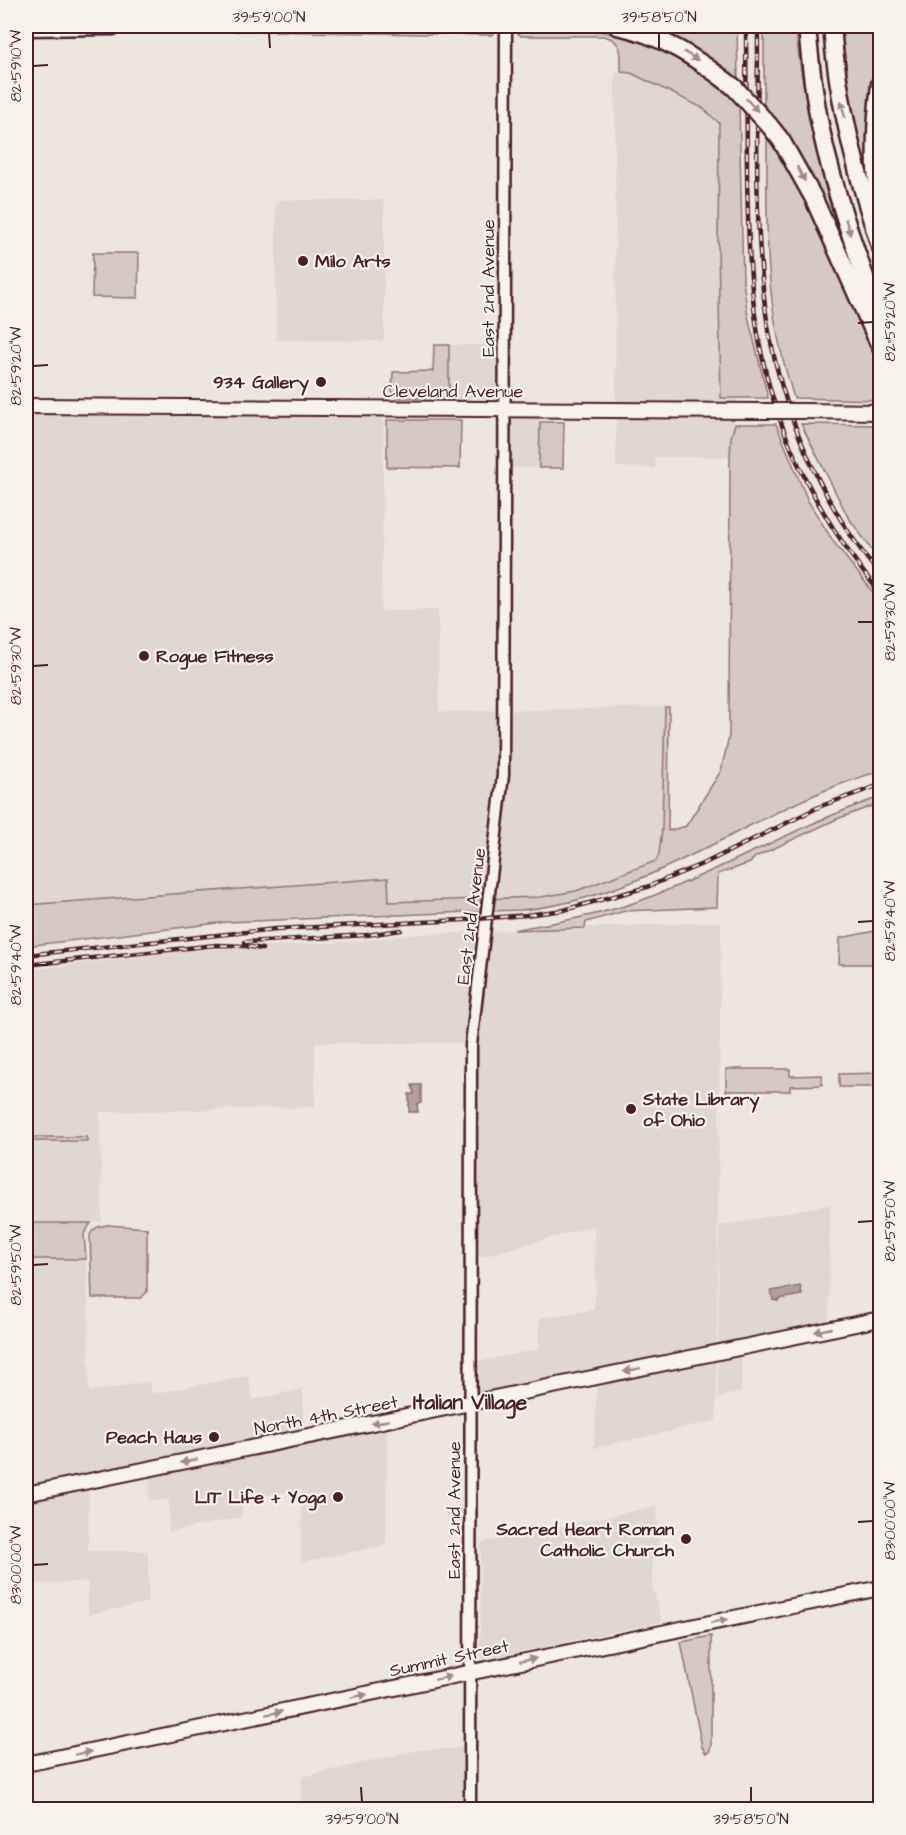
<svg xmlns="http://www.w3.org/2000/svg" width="906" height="1835" font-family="'Architects Daughter',sans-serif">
<rect width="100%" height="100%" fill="#ece6dd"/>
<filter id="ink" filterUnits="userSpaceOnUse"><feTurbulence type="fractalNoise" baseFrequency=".0167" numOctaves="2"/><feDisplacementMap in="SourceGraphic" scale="12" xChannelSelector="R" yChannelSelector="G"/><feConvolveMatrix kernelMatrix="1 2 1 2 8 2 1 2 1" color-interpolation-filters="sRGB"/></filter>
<g filter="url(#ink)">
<!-- built -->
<g fill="#e0d7d0">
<polygon points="615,73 630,73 703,108 719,123 718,247 721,398 737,398 730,457 655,457 655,468 616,467"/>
<polygon points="280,200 382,200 384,203 384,339 381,341 276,340 276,203"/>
<polygon points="449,345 503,345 503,409 461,409 449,398"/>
<polygon points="26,405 384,408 381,611 438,610 439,712 665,707 662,829 659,854 656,861 576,891 541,897 388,902 388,878 26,905"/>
<polygon points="507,411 540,412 539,468 508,468"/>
<polygon points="721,922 716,1421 594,1448 597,1378 472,1403 472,1363 539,1349 539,1318 594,1310 596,1291 594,1226 472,1259 469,1043 315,1043 315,1107 100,1112 102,1222 26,1223 26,1139 31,1138 27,970 187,951 358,941 422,934"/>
<polygon points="830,1204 829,1330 741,1349 741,1392 718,1398 719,1226"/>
<polygon points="26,1259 86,1259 88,1298 89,1392 150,1381 151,1394 248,1376 253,1400 303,1389 303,1436 387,1419 386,1545 301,1562 302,1489 242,1500 242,1517 169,1532 169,1500 149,1500 150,1470 89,1483 88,1551 148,1551 148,1602 88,1615 88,1581 26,1585"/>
<polygon points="657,1506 659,1554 652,1554 652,1585 662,1622 484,1659 480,1657 481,1543"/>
<polygon points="468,1748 468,1809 301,1810 302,1777 418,1750"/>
</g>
<!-- green -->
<g fill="#d5c9c2" stroke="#907476" stroke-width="1.5">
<polygon points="153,26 495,26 494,33 491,35 245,31 119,33"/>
<path d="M514,26C611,25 666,39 739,104L743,281L748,316L768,398H721L718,247L719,123L703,108L631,73L621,72C621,55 624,41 604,36H521L514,30Z"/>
<path d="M641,26H737L738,80C705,54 681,41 641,26Z"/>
<path d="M764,26H795C803,96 817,164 838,232L835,233L786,136L764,106Z"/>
<polygon points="841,26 880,26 880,59 877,80 869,182 851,103"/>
<path d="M767,138L783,161L803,198L880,367V400L794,398C785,369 777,339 773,308C765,252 767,194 767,138Z"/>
<polygon points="93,253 139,253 138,298 92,297"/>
<polygon points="434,345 449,345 449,398 397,398 397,393 392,393 393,372 433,371"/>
<polygon points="387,420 461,420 460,468 387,467"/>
<polygon points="540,422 564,422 563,468 539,468"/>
<path d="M735,424H776L808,501L833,541L880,601V771C756,806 652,899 520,910L227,922L26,946V905L388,878L389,902L541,897L576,891L656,861L659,854L662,829L665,707H669L668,831L686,826L721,771L729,736L730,457L731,437Z"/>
<polygon points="801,424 880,425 880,561 848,517"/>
<path d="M880,797V803L837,819L755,857L750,863L718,874L717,907L625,911L586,922L585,928L514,930C561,921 610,914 655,895C732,865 803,823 880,797Z"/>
<polygon points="880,930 880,934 875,935 876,943 880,942 880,964 839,964 840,938"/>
<polygon points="726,1069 790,1069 790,1076 822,1075 822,1085 790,1086 790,1091 726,1091"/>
<polygon points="880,1073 880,1087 839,1087 839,1074"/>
<rect x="26" y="1137" width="61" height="4"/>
<polygon points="26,1223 91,1223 84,1234 86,1259 26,1259"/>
<path d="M108,1225L147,1228V1292L141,1298H92L90,1235C94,1227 99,1226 108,1225Z"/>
<polygon points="711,1636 711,1746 709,1752 706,1753 702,1747 681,1642"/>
</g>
<!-- water -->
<g fill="#b39f9d" stroke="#896c6f" stroke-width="1.5">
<polygon points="412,1085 421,1085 421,1103 417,1104 418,1112 409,1112 409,1094 414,1094"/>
<polygon points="800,1286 802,1295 778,1299 778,1301 773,1300 771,1291"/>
</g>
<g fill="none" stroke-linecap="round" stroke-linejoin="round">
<defs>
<polyline id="tertiary" points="470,1810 471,1045 503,775 506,26"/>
<g id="primary">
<polyline points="26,406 757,411"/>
<polyline points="803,411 880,412"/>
<polyline points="26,1494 880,1319"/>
<polyline points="26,1764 880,1588"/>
</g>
<g id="motorway">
<path d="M617,26C662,35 698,59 734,87"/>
<path d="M807,26C810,61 814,96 821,130C835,195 858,257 880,319"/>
<path d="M832,26C837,101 857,175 880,246"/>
<polyline points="26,27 113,26"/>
<path d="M880,84C875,125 873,166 880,207"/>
<polyline points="769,125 781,140 813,197 880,346"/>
</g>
</defs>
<!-- tertiary casing -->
<use href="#tertiary" stroke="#4a1f2b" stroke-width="15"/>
<!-- primary casing -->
<use href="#primary" stroke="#4a1f2b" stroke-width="18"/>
<!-- motorway casing -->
<use href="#motorway" stroke="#4a1f2b" stroke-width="21"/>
<!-- tertiary -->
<use href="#tertiary" stroke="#f7f3e8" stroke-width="10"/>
<!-- primary -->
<use href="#primary" stroke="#f7f3e8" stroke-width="14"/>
<!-- motorway -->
<use href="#motorway" stroke="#f7f3e8" stroke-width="16"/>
<defs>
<g id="rail">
<path d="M746,26C746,74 747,122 747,171C748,233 749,295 762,356C780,443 824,525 880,593"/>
<path d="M758,26C758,111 754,204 763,289C773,392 815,495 880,575"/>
<polyline points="245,942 367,935 401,930"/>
<polyline points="26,955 276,929 464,920 526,915 564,910 647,887 707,862 821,806 880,785"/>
<polyline points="26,965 216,945 246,946 262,949"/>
</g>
</defs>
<!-- rail casing -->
<use href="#rail" stroke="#4a1f2b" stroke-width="4.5"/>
<!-- rail -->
<use href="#rail" stroke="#f7f3e8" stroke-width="2" stroke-dasharray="7" stroke-linecap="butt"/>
<defs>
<polyline id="primary-bridge" points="757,411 803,411"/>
<polyline id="motorway-bridge" points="734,87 769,125"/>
</defs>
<!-- primary-bridge casing -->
<use href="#primary-bridge" stroke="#4a1f2b" stroke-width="18" stroke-linecap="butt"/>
<!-- motorway-bridge casing -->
<use href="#motorway-bridge" stroke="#4a1f2b" stroke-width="21" stroke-linecap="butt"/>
<!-- primary-bridge -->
<use href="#primary-bridge" stroke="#f7f3e8" stroke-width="14"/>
<!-- motorway-bridge -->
<use href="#motorway-bridge" stroke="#f7f3e8" stroke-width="16"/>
</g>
<!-- one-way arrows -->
<defs><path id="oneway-solid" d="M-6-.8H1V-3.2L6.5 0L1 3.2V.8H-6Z" transform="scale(1.5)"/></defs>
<g fill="#a0898a">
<use href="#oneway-solid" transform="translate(691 56) rotate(31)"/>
<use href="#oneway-solid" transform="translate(752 105) rotate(47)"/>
<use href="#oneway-solid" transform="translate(843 109) rotate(-102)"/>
<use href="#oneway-solid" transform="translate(801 174) rotate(62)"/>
<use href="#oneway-solid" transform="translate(848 227) rotate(73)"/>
<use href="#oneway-solid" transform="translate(823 1330) rotate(167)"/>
<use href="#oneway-solid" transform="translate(632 1370) rotate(168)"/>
<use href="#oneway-solid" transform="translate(380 1422) rotate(169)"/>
<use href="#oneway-solid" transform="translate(189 1461) rotate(168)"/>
<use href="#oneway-solid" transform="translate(719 1621) rotate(-11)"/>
<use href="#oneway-solid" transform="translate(528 1660) rotate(-12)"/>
<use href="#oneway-solid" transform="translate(443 1678) rotate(-12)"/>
<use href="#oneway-solid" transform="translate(359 1696) rotate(-12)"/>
<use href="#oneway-solid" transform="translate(274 1713) rotate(-12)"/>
<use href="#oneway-solid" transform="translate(83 1753) rotate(-11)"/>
</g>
</g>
<!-- ticks -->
<path fill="none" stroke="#4a1f2b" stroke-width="2" d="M269,33L270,48M659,33V48M33,66L48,65M858,323L873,322M33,366L48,365M858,622H873M33,666L48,665M858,922L873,921M33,965H48M858,1222L873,1221M33,1265L48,1264M858,1522L873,1521M33,1565L48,1564M361,1787L362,1802M751,1787V1802"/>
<!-- markers -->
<g fill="#4a1f2b" stroke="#f7f3e8" stroke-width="2">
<circle cx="303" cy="261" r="6"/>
<circle cx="321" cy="382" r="6"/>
<circle cx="144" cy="656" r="6"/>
<circle cx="631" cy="1109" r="6"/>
<circle cx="214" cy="1437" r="6"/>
<circle cx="338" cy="1497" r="6"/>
<circle cx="686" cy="1539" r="6"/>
</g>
<g text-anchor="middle" stroke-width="4.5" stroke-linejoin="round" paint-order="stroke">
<!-- poi labels -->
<g font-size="18" font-weight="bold" fill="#4a1f2b" stroke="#f7f3e8" text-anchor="end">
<text x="315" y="267" text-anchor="start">Milo Arts</text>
<text x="309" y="388">934 Gallery</text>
<text x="156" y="662" text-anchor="start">Rogue Fitness</text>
<text x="643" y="1105" text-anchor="start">State Library<tspan x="643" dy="21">of Ohio</tspan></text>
<text x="202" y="1443">Peach Haus</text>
<text x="326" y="1503">LIT Life + Yoga</text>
<text x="674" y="1535">Sacred Heart Roman<tspan x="674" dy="21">Catholic Church</tspan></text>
</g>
<!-- street labels -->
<g font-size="18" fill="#4a1f2b" stroke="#f7f3e8">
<text transform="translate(488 288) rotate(-90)" y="6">East 2nd Avenue</text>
<text x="453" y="397">Cleveland Avenue</text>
<text transform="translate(471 916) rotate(-83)" y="6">East 2nd Avenue</text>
<text transform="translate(326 1415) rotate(-11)" y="6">North 4th Street</text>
<text transform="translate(454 1510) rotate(-90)" y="6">East 2nd Avenue</text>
<text transform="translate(449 1658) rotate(-12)" y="6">Summit Street</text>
</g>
<!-- quarter labels -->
<g font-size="21" font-weight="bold" fill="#4a1f2b" stroke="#f7f3e8">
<text x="470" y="1409">Italian Village</text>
</g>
</g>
<!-- margin -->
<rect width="906" height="1835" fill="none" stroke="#f7f3e8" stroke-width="66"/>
<rect x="33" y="33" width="840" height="1769" fill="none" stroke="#4a1f2b" stroke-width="2"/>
<g font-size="15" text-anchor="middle" fill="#4a1f2b">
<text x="269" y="22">39°59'00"N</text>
<text x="659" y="22">39°58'50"N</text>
<text transform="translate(16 66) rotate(-90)" y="5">82°59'10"W</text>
<text transform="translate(890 322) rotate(-90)" y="5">82°59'20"W</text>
<text transform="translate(16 366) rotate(-90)" y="5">82°59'20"W</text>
<text transform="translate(890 622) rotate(-90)" y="5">82°59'30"W</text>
<text transform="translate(16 666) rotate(-90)" y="5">82°59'30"W</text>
<text transform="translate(890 921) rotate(-90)" y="5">82°59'40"W</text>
<text transform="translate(16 965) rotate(-90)" y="5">82°59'40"W</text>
<text transform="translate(890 1221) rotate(-90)" y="5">82°59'50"W</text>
<text transform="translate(16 1265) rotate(-90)" y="5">82°59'50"W</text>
<text transform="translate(890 1521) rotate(-90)" y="5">83°00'00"W</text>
<text transform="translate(16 1565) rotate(-90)" y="5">83°00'00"W</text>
<text x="362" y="1824">39°59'00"N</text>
<text x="751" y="1824">39°58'50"N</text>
</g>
</svg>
